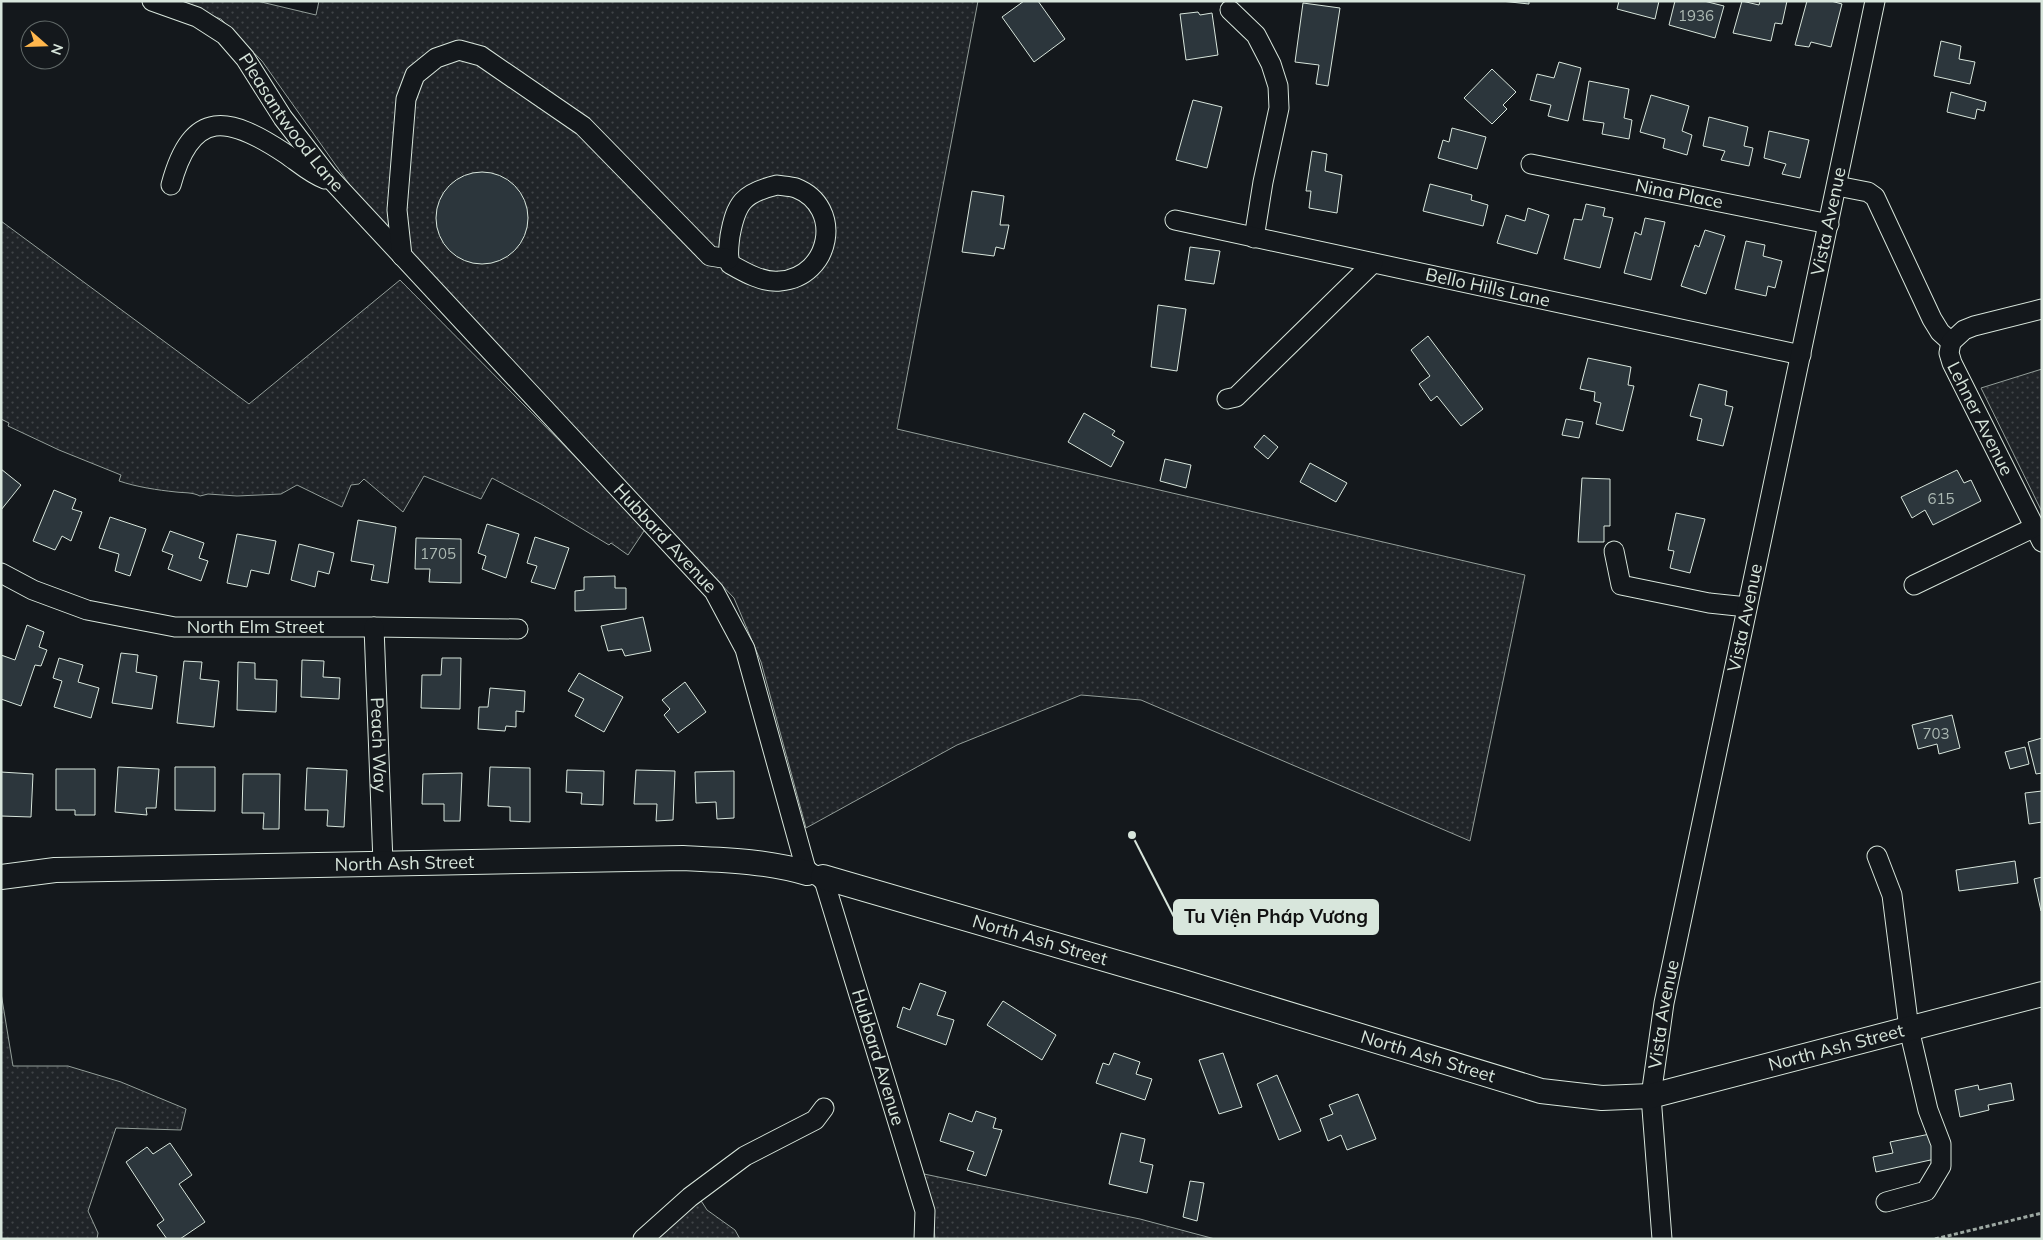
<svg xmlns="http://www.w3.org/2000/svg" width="2043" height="1240" font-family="Mulish,sans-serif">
<defs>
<pattern id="grass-dots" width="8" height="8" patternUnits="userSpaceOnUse" patternTransform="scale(1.25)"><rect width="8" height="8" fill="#202428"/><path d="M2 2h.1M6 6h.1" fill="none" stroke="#404447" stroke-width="1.8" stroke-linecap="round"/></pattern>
</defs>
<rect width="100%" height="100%" fill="#14181c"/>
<!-- grass -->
<g fill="url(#grass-dots)" stroke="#939e99">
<polygon points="170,1 257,1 316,15 319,1 978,1 897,429 1525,575 1470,841 1141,700 1081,695 957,745 806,828 761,662 734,598 371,215 262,61 221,19"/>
<path d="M1,221L249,404L400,280L646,528L628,555L611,543L609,545L541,504L492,478L481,499L424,476L403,512L364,479L359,484L351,485L342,507L297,485L281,494L237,496L208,494L200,496C192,492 184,493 176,492C157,490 137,487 119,481L121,475L59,450L8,426L9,423L1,419Z"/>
<polygon points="2042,369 2042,512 1981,388"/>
<polygon points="1,993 13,1066 68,1066 121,1082 186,1109 181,1130 116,1128 88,1211 98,1233 97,1239 1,1239"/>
<polygon points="924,1174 1140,1219 1215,1239 935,1239 933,1214"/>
<polygon points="700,1199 707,1210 735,1230 740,1239 654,1239"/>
</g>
<!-- building -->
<g fill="#2c363c" stroke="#d8e6dc">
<polygon points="1024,1 1038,1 1065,39 1034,62 1002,17"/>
<polygon points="1501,1 1529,1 1529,4"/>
<polygon points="1619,1 1659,1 1655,19 1617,9"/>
<polygon points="1675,1 1704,1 1724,6 1715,38 1669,25"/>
<polygon points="1742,1 1759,5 1760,1 1787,1 1782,24 1775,23 1771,41 1733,33"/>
<polygon points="1807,1 1831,1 1842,4 1831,47 1811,42 1809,47 1795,45"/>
<polygon points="1303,3 1340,8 1328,86 1316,84 1319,65 1295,62"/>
<polygon points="1198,12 1200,15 1212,13 1218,55 1186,60 1180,14"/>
<polygon points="1941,41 1961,46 1959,59 1975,62 1970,84 1934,76"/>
<polygon points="1559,62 1581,68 1568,121 1548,116 1551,105 1530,100 1537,74 1554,78"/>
<polygon points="1492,69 1516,92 1503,105 1507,109 1492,124 1464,98"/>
<polygon points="1589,81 1629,89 1624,118 1632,120 1629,139 1602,134 1604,123 1583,120"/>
<polygon points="1951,92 1986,102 1984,111 1977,109 1975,119 1947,112"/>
<polygon points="1651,95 1689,106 1682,131 1692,135 1687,155 1663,148 1665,139 1640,132"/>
<polygon points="1193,100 1222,107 1207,168 1176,160"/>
<polygon points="1709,117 1748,127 1744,146 1753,148 1749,166 1721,160 1725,151 1703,146"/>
<polygon points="1452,128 1486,137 1477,169 1438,158 1443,140 1449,142"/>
<polygon points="1769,131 1809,140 1800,178 1782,174 1786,164 1764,158"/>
<polygon points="1312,151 1327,154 1325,171 1342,175 1337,213 1309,208 1311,191 1306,191"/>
<circle cx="482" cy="218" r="46"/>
<polygon points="1430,184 1472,195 1471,200 1488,205 1483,226 1423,211"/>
<polygon points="972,191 1004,196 1000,225 1009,225 1004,249 996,247 994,256 962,252"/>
<polygon points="1586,204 1605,208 1603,216 1613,218 1600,268 1564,259 1574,219 1582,220"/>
<polygon points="1528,208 1549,215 1537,254 1497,243 1506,215 1525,221"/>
<polygon points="1645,218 1665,222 1651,280 1624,273 1635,232 1641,235"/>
<polygon points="1705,230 1725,236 1706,294 1681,286 1695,245 1699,247"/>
<polygon points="1746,241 1765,245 1763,256 1782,261 1775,288 1768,286 1766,296 1735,289"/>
<polygon points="1190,247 1220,251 1214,284 1185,280"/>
<polygon points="1158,305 1186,309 1177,371 1151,367"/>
<polygon points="1428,336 1483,409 1461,426 1437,396 1431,401 1419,384 1430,376 1411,350"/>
<polygon points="1588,358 1631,367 1628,385 1634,386 1623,431 1596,424 1601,403 1594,401 1595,392 1580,389"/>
<polygon points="1699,384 1727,391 1725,405 1733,407 1723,446 1697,440 1702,419 1690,416"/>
<polygon points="1084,413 1115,431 1112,435 1124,442 1111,467 1068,442"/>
<polygon points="1566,419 1583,422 1579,438 1562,435"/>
<polygon points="1264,435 1278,447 1268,459 1254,447"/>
<polygon points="1165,459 1191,465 1186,488 1160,481"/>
<polygon points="1310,463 1347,483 1336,502 1300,482"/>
<polygon points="1,469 21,485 1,510"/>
<polygon points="1957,470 1964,483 1971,480 1981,501 1933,525 1925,510 1912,518 1901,497"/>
<polygon points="1582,478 1610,479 1610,526 1604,526 1604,542 1578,542"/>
<polygon points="54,490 76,499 72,509 82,512 71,541 62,536 55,550 33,541"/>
<polygon points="1676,513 1705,519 1690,573 1670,568 1674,551 1668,550"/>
<polygon points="110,517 146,529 130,576 115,571 119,554 99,548"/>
<polygon points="358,520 396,527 388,583 371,580 374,565 351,561"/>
<polygon points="487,524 519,534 506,578 482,569 486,556 478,553"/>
<polygon points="170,531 204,543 199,558 208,561 201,581 168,569 173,555 162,551"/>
<polygon points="237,534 276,541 269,574 251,570 247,587 227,583"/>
<polygon points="535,537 569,548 555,589 531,582 537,566 527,563"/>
<polygon points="416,538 461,539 461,583 429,582 430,569 415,569"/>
<polygon points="299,544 334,553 329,574 318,571 315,587 291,580"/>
<polygon points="615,576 615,588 626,588 626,609 575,611 575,591 584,590 584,577"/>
<polygon points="643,617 651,651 625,656 622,649 608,651 601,626"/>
<polygon points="27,625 44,632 39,647 47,650 41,666 35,665 21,706 1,699 1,655 15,660"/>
<polygon points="121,653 138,655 136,672 157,676 152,709 112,703"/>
<polygon points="59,658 83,665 78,682 99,688 91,718 54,707 62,681 53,678"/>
<polygon points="442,658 461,658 460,709 421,708 422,675 441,675"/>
<polygon points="302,660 324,661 323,677 340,678 339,699 301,697"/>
<polygon points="184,661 202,662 200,679 219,681 214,727 177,723"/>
<polygon points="238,662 255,663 255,679 277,680 276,712 237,710"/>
<polygon points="579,673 623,697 604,732 575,716 584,699 568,691"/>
<polygon points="685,682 706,712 678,733 664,715 670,709 662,700"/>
<polygon points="490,688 525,691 524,712 516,711 516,727 506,726 505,731 478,729 479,707 488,707"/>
<polygon points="1952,715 1960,748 1939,754 1937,744 1918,749 1912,725"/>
<polygon points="2042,738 2042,773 2036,774 2028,742"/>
<polygon points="2025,747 2029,764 2010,769 2005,752"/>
<polygon points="118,767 159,769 156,808 146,808 147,815 115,812"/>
<polygon points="175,767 215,767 215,811 175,810"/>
<polygon points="490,767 530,768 530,822 510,821 510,807 488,806"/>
<polygon points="307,768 347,770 344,827 327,826 328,810 305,810"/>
<polygon points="56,769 95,769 95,815 75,815 75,810 56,810"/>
<polygon points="567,770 604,771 603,805 581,804 582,793 566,792"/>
<polygon points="636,770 675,771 673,820 656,821 657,804 634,804"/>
<polygon points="734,771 734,818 717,819 716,802 696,803 695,772"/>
<polygon points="1,772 33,774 31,817 1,816"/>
<polygon points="462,773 460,821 444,821 444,804 422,804 423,774"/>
<polygon points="243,774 280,774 279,829 263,829 264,813 242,813"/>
<polygon points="2042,791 2042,822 2029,824 2025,793"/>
<polygon points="2015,861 2018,883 1959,891 1956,870"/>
<polygon points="2042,877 2042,911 2041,911 2034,879"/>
<polygon points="920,983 946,992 937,1015 954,1020 946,1045 897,1027 903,1007 910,1010"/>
<polygon points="1003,1001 1056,1035 1042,1060 987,1025"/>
<polygon points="1114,1053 1140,1062 1136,1074 1152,1079 1145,1100 1096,1083 1103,1063 1109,1065"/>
<polygon points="1223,1053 1242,1107 1219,1114 1199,1060"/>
<polygon points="1277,1075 1301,1131 1279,1140 1257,1084"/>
<polygon points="2011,1083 2014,1100 1988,1105 1989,1110 1960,1117 1955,1090 1978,1085 1979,1090"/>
<polygon points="1358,1094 1376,1139 1347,1150 1341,1135 1328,1141 1320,1119 1333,1114 1329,1105"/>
<polygon points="976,1111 996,1118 993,1128 1002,1130 986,1176 967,1170 974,1152 940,1141 949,1113 972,1122"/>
<polygon points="1121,1133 1145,1139 1140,1162 1153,1165 1147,1193 1109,1184"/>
<polygon points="1930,1134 1935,1159 1876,1172 1873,1157 1893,1153 1890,1142"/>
<polygon points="170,1143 192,1175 179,1184 205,1222 180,1239 167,1239 157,1225 164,1220 126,1162 147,1147 153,1154"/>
<polygon points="1190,1181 1204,1183 1197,1221 1183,1217"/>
</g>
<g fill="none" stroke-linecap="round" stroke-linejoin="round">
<defs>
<g id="minor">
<path id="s1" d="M152,1L197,17L225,35L245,58L283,118L327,175L714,591L745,649L807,873L823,877L925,1211L924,1239"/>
<polyline points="1230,10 1256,35 1271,64 1278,86 1279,108 1263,182 1254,238"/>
<path id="s2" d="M1531,164L1829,224"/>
<path d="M171,185C192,107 229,116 286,154C299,163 311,174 325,179"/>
<path d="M777,185C782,186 790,186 796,188C844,207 831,277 780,281C763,283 744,272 730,264C727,254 729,246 730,236C736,203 743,193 777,185Z"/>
<polyline points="1837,186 1868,192 1875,197 1932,319 1940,332 1951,342"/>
<path id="s3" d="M1175,220L1801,355"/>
<polyline points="402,256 397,210 406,99 415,75 436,58 459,50 481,56 583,126 710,256 729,259"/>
<path id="s4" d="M1951,342L1949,353L1952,363L2042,542"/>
<polyline points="1951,342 1964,330 1974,326 2042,309"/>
<polyline points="1227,399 1236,397 1373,263"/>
<polyline points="1614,551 1621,585 1709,603 1747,607"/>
<path id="s5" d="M1,573L33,590L87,610L175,627H374L518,629"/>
<polyline points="1914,585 2035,527"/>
<path id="s6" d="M374,627L383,863"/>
<polyline points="1877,856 1892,895 1909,1029 1928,1110 1941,1144 1941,1166 1926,1191 1886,1202"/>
<polyline points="643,1239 690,1197 745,1156 815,1120 824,1108"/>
<path id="s7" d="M1662,1239L1651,1096L1664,1003L1875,1"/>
</g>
<g id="major">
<path id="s8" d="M1,877L55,870L683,858C726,860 766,861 807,873"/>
<path id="s9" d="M823,877L1180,981L1541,1091L1602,1098L1651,1096L2042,994"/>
</g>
</defs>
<!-- minor casing -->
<use href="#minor" stroke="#d8e6dc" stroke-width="21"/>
<!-- major casing -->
<use href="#major" stroke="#d8e6dc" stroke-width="26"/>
<!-- path -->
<polyline stroke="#9da8a2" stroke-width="3" stroke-dasharray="4 2.5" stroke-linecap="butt" points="1935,1239 2042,1213"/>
<!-- minor -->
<use href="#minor" stroke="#14181c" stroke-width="19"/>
<!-- major -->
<use href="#major" stroke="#14181c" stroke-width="24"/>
</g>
<g text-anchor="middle" stroke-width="4" stroke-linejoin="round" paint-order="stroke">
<!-- number labels -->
<g font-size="15" fill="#adbab4">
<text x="1696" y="21">1936</text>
<text x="1941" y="504">615</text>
<text x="438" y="559">1705</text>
<text x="1936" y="739">703</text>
</g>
<!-- street labels -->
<g font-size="18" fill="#d8e6dc" stroke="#14181c">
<text dy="6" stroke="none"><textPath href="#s1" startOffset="191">Pleasantwood Lane</textPath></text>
<text dy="6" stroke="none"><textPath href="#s2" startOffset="151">Nina Place</textPath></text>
<text dy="6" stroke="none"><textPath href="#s7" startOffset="1036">Vista Avenue</textPath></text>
<text dy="6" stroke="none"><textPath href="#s3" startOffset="320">Bello Hills Lane</textPath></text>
<text dy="6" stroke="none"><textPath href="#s4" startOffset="84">Lehner Avenue</textPath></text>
<text dy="6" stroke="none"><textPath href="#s1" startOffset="751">Hubbard Avenue</textPath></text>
<text dy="6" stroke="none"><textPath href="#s7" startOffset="631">Vista Avenue</textPath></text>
<text dy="6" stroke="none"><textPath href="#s5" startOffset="264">North Elm Street</textPath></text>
<text dy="6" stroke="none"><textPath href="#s6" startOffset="118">Peach Way</textPath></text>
<text dy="6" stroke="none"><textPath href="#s8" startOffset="404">North Ash Street</textPath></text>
<text dy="6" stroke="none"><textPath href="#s9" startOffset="226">North Ash Street</textPath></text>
<text dy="6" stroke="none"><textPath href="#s7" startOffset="226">Vista Avenue</textPath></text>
<text dy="6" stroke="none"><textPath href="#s9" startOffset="1051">North Ash Street</textPath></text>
<text dy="6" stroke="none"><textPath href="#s1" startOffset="1326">Hubbard Avenue</textPath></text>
<text dy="6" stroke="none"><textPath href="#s9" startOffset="631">North Ash Street</textPath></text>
</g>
</g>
<!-- callouts -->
<path fill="none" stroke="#d8e6dc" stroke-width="2" d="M1132 835L1174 917"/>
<circle fill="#d8e6dc" stroke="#14181c" stroke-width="2" cx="1132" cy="835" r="5"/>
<rect fill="#d8e6dc" stroke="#d8e6dc" stroke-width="2" x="1174" y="900" width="204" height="34" rx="5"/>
<g font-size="19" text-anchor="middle" font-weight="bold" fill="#111">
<text x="1276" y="923">Tu Viện Pháp Vương</text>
</g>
<!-- border -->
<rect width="2043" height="1240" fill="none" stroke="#d8e6dc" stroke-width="5"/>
<!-- north arrow -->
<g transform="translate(45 45) rotate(110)"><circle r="24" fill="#14181c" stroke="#626a69"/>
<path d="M0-4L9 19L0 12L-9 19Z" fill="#ffb74d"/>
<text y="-8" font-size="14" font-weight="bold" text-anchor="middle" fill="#d8e6dc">N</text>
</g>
</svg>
